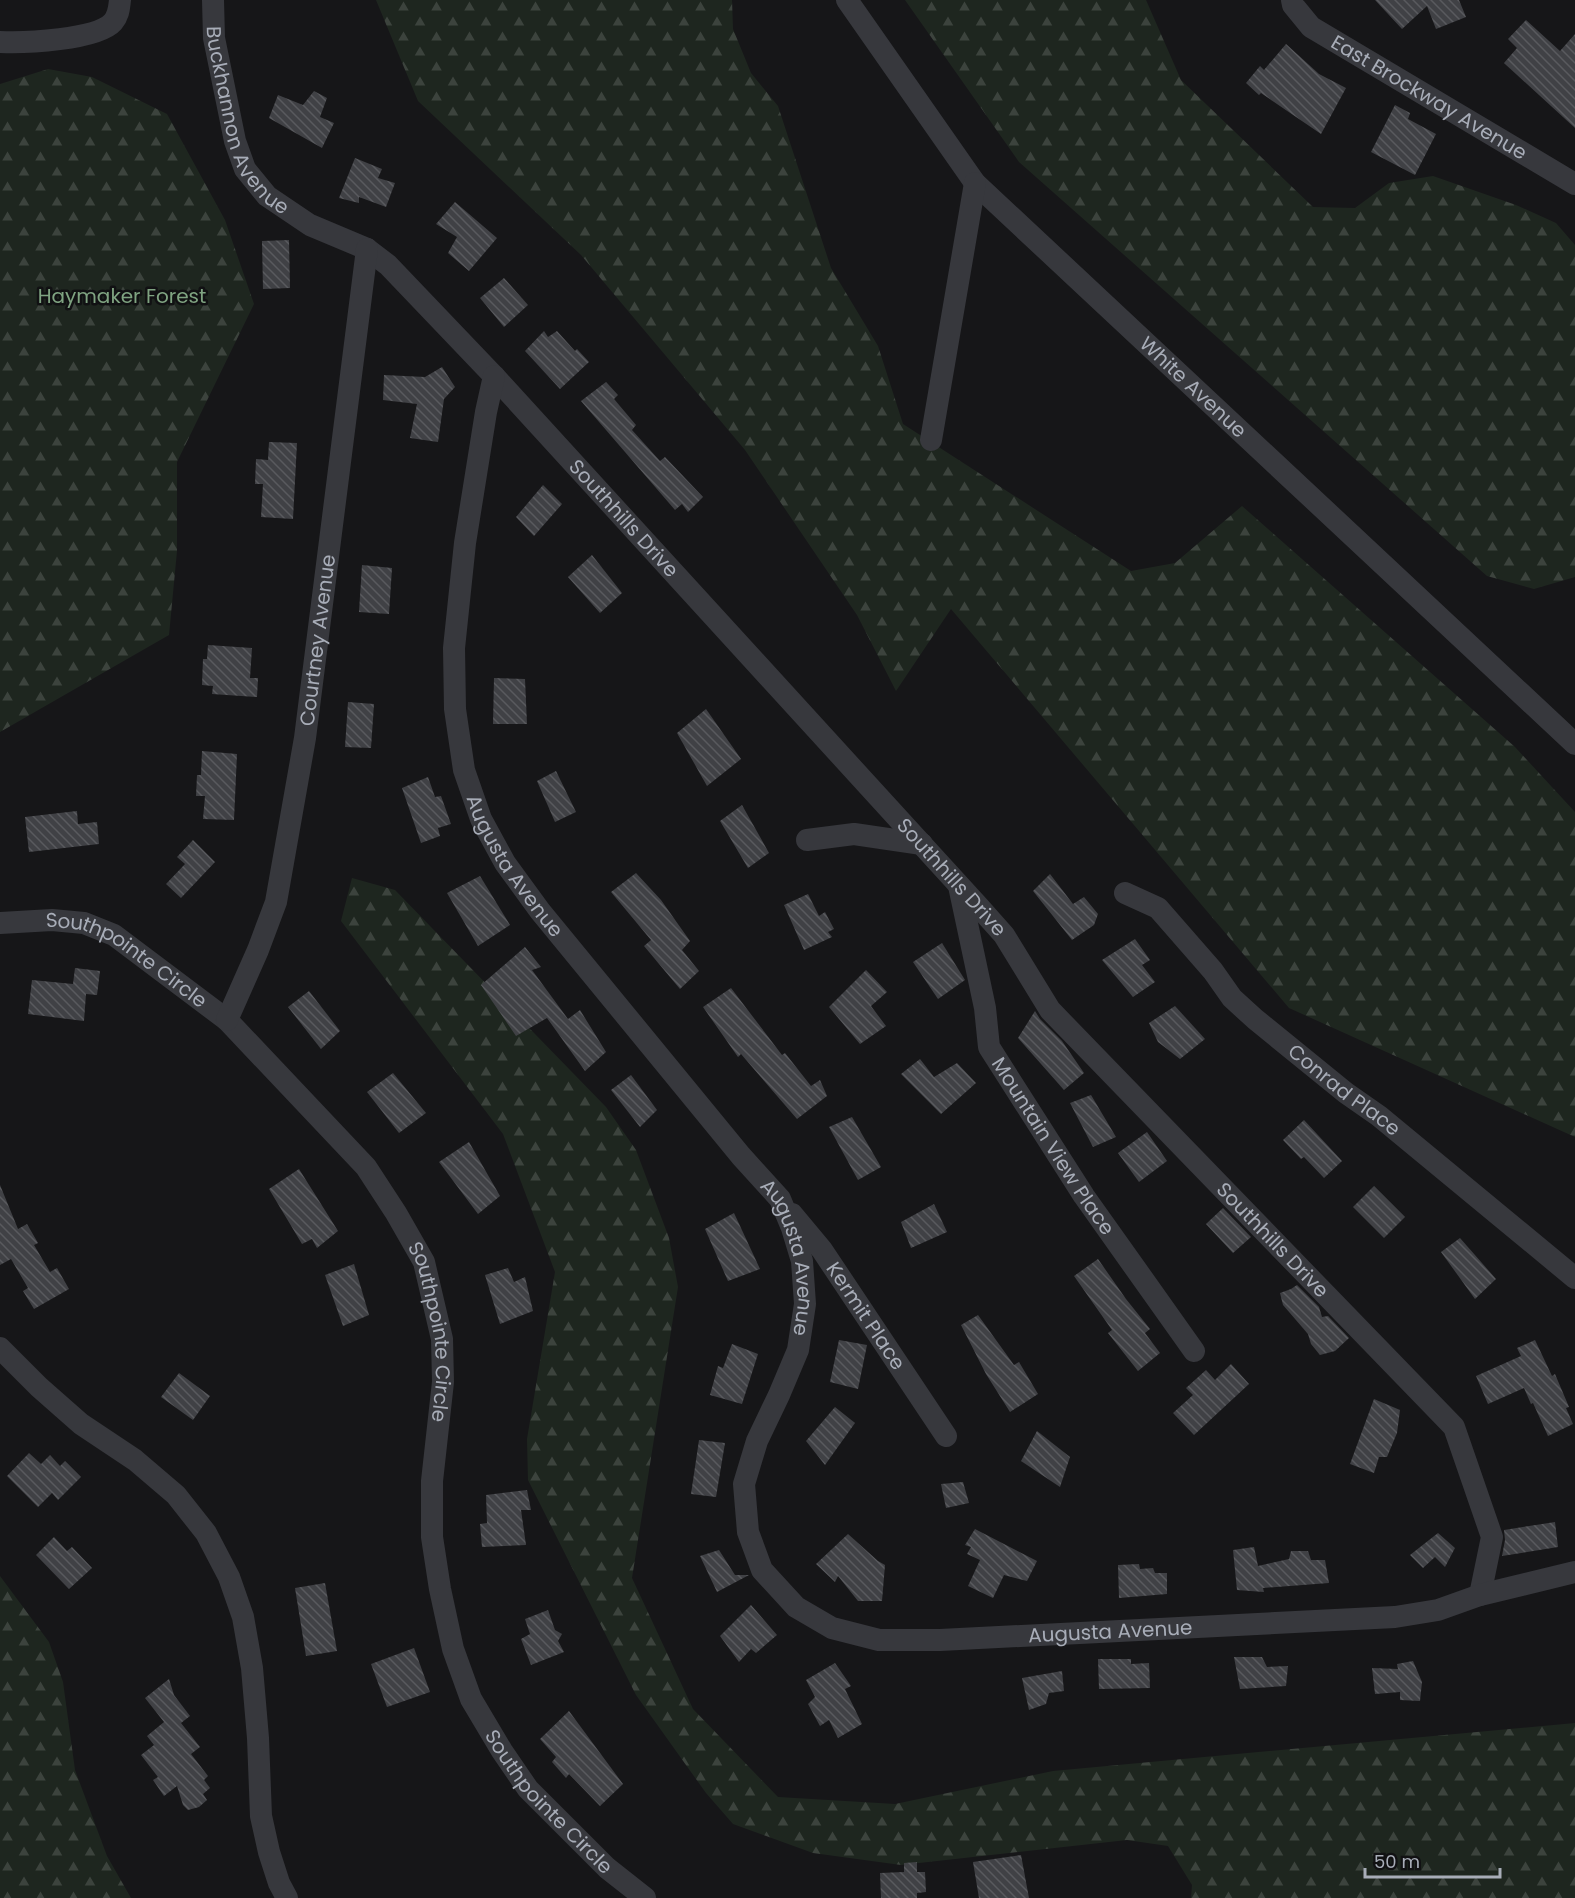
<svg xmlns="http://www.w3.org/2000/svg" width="1575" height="1898" font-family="Poppins,sans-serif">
<defs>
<pattern id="forest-firs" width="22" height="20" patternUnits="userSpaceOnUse" patternTransform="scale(1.5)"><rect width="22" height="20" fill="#1e261f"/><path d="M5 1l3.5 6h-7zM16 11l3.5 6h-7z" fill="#3c433d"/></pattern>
<pattern id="building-back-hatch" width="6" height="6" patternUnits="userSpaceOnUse" patternTransform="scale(1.5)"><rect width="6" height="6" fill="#404145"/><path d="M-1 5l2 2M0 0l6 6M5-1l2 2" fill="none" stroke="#595a5e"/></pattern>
</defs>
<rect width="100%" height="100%" fill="#161618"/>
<!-- forest -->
<g fill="url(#forest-firs)">
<polygon points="376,0 732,0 733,29 751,73 778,106 831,268 878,346 903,424 1131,571 1175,563 1242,506 1515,747 1575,812 1575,1137 1289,1008 951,609 896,691 857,615 745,450 581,255 418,101"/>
<polygon points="905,0 1146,0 1181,80 1313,207 1355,208 1389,183 1433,176 1516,205 1556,223 1575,245 1575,577 1534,589 1487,576 1019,162"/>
<polygon points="48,69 92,77 167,114 225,220 254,304 177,462 177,551 169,635 0,732 0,84"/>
<polygon points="352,878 395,890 606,1107 636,1150 669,1238 678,1287 632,1578 693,1709 778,1797 895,1804 1053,1771 1575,1723 1575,1898 1191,1898 1192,1885 1168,1846 1127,1840 901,1865 813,1853 733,1824 706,1793 636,1695 528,1480 527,1439 555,1272 503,1134 341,921"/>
<polygon points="0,1576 49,1642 63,1682 75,1770 107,1856 131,1898 0,1898"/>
</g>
<!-- building -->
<g fill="url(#building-back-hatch)">
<polygon points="1375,0 1459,0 1466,17 1436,29 1427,6 1402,29"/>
<polygon points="1526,20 1560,51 1575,34 1575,128 1504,63 1517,48 1508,39"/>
<polygon points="1286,44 1319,74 1346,88 1321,134 1261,93 1259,95 1246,83 1260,66 1264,70"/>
<polygon points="314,91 327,98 320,117 334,123 322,148 269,118 278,95 303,105"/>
<polygon points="1395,105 1410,113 1408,119 1436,134 1415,175 1371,152"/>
<polygon points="355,158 382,169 378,178 395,183 386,207 359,197 359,203 339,198"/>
<polygon points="455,202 497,238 469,271 448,253 457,237 436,224"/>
<polygon points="289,240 290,288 263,289 262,241"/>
<polygon points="504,278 528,305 504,327 480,298"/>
<polygon points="544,331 548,337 557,331 575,351 577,349 589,362 560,389 525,351"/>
<polygon points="442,367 455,387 444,399 438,442 410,438 417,404 383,400 384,375 425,377"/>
<polygon points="606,382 618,395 614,399 636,425 632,430 660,461 665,457 703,497 688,512 682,504 675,510 581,401"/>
<polygon points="269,442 297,443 293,519 261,517 263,484 255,484 256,459 268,460"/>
<polygon points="543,485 562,504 534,536 516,517"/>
<polygon points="592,555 622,593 600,613 568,577"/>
<polygon points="362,565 392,568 389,614 359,612"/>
<polygon points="208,645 252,648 250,678 258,678 257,697 212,694 213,686 202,685 203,659 207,659"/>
<polygon points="494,678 525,679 527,724 493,724"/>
<polygon points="348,702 374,704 371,748 345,747"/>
<polygon points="706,709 741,759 707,786 677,733"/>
<polygon points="202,751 237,754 234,820 203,819 205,796 196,796 197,775 201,775"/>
<polygon points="556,771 576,812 555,822 537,781"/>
<polygon points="428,777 435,797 441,796 451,824 438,828 440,836 421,843 402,788"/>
<polygon points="742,805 769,853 748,868 720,821"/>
<polygon points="77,811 78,824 97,822 99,844 29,852 25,817"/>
<polygon points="193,840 215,862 181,898 166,884 185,864 177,857"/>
<polygon points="636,873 661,900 690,941 682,950 699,971 680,989 644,946 651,940 611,892"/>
<polygon points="1050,874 1073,904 1084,897 1098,914 1094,925 1072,940 1033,891"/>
<polygon points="480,876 510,925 478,946 447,893"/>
<polygon points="808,894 819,916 825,912 834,929 828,932 832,937 804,950 784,905"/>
<polygon points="1135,939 1150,960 1142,965 1155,982 1133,997 1102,960"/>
<polygon points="942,943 965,980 938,999 913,962"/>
<polygon points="525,947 541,967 532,970 568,1019 580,1010 606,1052 585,1071 547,1018 516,1036 481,985"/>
<polygon points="75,968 100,971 97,995 86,994 84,1021 28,1014 32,980 73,984"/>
<polygon points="866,970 887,992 871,1006 886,1026 860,1044 829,1007"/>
<polygon points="731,988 782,1055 785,1053 811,1086 820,1080 827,1096 797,1119 741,1054 738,1057 703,1007"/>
<polygon points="309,991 340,1031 321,1049 288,1007"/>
<polygon points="1175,1006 1205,1039 1180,1059 1158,1042 1149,1023"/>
<polygon points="1035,1011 1040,1019 1062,1041 1084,1073 1064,1090 1018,1038"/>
<polygon points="920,1059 934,1077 957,1063 976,1083 941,1114 901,1074"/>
<polygon points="393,1073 426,1113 399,1133 367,1092"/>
<polygon points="631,1075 657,1110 640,1127 611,1090"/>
<polygon points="1091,1095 1116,1137 1093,1147 1070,1103"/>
<polygon points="852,1117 881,1167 858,1180 829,1127"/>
<polygon points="1304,1120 1342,1161 1324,1178 1304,1157 1301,1159 1283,1140"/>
<polygon points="1147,1132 1167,1161 1139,1182 1118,1153"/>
<polygon points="469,1142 500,1196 478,1214 439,1162"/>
<polygon points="299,1169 338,1231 317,1248 312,1239 302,1244 269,1189"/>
<polygon points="0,1185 18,1229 27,1224 38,1243 34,1245 50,1272 57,1268 69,1289 34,1309 23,1291 28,1288 11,1259 0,1265"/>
<polygon points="1374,1186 1405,1217 1384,1238 1353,1207"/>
<polygon points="934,1204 947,1232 911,1248 901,1222"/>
<polygon points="1223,1208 1251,1237 1233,1253 1206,1224"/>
<polygon points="734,1213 760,1269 728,1281 705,1229"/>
<polygon points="1460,1238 1496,1279 1475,1299 1441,1252"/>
<polygon points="1098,1259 1126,1299 1150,1329 1145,1333 1160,1353 1138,1371 1108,1333 1112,1330 1074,1276"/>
<polygon points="354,1264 369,1315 343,1326 325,1275"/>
<polygon points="508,1268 514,1282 525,1277 533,1311 500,1324 485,1275"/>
<polygon points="1297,1285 1319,1307 1322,1317 1328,1316 1349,1338 1335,1351 1320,1355 1311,1344 1308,1334 1283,1305 1280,1293 1291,1289"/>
<polygon points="978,1315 1014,1365 1019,1362 1038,1394 1010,1412 986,1374 961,1325"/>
<polygon points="839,1340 867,1345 858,1389 830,1382"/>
<polygon points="1535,1340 1552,1376 1555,1374 1569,1407 1566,1408 1573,1424 1548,1436 1533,1403 1531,1404 1524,1388 1488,1404 1476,1376 1521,1356 1517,1348"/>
<polygon points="732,1344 758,1354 742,1404 710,1395 718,1366 723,1368"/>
<polygon points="1231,1364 1249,1384 1194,1435 1173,1413 1193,1395 1186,1388 1206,1370 1215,1380"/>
<polygon points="179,1373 210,1396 193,1420 161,1397"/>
<polygon points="1374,1399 1400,1410 1397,1433 1387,1457 1379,1457 1374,1473 1350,1464"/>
<polygon points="835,1407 855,1423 825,1465 806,1441"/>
<polygon points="1037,1431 1070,1457 1060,1487 1021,1461"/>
<polygon points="699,1440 725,1443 716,1497 691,1494"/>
<polygon points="29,1453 41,1464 50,1455 60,1466 65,1461 81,1477 58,1500 52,1493 38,1507 7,1476"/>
<polygon points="963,1482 969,1503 946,1508 941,1484"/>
<polygon points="527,1490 531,1510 521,1510 526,1545 482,1547 480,1524 487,1523 486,1495"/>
<polygon points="1555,1522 1558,1547 1502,1556 1505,1540 1504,1530"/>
<polygon points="975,1529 1037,1561 1027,1581 1004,1575 993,1598 968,1586 980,1560 967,1554 971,1547 965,1545"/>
<polygon points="1438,1533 1455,1548 1445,1567 1435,1557 1423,1568 1410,1555"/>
<polygon points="848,1534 878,1561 885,1565 882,1601 858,1601 838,1576 835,1582 816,1564"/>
<polygon points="54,1537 67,1551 72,1547 92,1568 69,1589 36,1555"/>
<polygon points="1254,1547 1258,1566 1289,1559 1291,1551 1308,1551 1311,1560 1325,1560 1329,1583 1263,1588 1264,1592 1237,1590 1233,1550"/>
<polygon points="719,1550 735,1575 749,1575 717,1592 700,1556"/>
<polygon points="1139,1564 1140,1569 1153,1568 1155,1573 1167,1573 1167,1594 1119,1598 1118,1565"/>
<polygon points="325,1583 337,1651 306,1656 295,1588"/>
<polygon points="751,1605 777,1635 756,1653 751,1649 739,1662 720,1636"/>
<polygon points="548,1610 555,1630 562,1634 558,1641 564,1652 531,1665 521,1639 530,1634 525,1619"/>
<polygon points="414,1648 430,1692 387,1707 371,1664"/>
<polygon points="1234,1657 1262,1657 1267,1667 1288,1666 1286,1686 1240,1689"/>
<polygon points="1098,1659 1131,1659 1131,1664 1149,1663 1150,1688 1099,1689"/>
<polygon points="1413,1661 1422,1682 1420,1701 1400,1700 1400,1692 1375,1694 1372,1668 1398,1669 1397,1664"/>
<polygon points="835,1663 851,1686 845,1689 862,1724 838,1738 829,1720 820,1726 808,1704 815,1697 806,1680"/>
<polygon points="1062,1671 1064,1691 1049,1693 1046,1704 1029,1710 1022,1678"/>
<polygon points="169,1679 174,1695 190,1716 181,1723 200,1747 191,1754 208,1776 204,1780 210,1788 203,1794 207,1800 199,1807 188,1810 183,1805 177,1786 164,1796 153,1780 158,1777 141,1755 154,1745 147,1736 164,1722 145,1698"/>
<polygon points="569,1711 623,1784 600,1806 569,1774 566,1778 552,1762 556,1757 540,1739"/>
<polygon points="1021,1855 1029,1898 979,1898 973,1862"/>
<polygon points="917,1862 917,1872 925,1872 926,1892 917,1893 917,1898 881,1898 880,1873 904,1872 904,1863"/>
</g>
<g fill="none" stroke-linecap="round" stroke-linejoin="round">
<!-- minor -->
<g stroke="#37383d" stroke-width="22">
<path id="s1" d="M213,0L214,38L235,141L245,169L267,196L310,225L367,249L388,265L494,376L979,907L1004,935L1050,1010L1454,1427L1492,1537L1480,1595"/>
<path id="s2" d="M847,0L975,183L1575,744"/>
<path id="s3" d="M1292,0L1293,5L1311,27L1575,184"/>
<path d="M0,42C24,43 97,40 113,22C119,15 119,8 120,0"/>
<path id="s4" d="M494,376L486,412L465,543L454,648L455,709L464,770L481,819L505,863L540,911L741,1156L780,1199L792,1228L802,1261L805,1304L798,1350L779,1395L757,1441L744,1484L748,1532L762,1570L796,1607L832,1628L879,1640H940L1395,1617L1438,1610L1480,1595L1575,1572"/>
<polyline points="931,440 975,183"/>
<polyline points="807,840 854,834 922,844"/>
<path id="s5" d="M959,886L985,1008L989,1047L1084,1196L1194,1351"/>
<path id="s6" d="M1125,893L1158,908L1213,971L1232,998L1255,1019L1346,1093L1379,1116L1575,1278"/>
<path id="s7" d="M0,923L52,920L84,923L114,935L227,1020L366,1167L396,1213L424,1262L442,1339L443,1382L432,1481V1537L440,1589L453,1649L471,1699L502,1751L528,1789L607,1868L645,1898"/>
<path id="s8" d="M227,1020L258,950L276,902L305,738L367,249"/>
<path id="s9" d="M792,1214L822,1250L946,1436"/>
<polyline points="0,1348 39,1387 81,1424 135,1460 176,1495 206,1533 229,1577 243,1617 252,1668 258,1738 261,1816 269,1852 279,1883 287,1898"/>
</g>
</g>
<g text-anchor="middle" stroke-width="5" stroke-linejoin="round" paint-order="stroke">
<!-- street labels -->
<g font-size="20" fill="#a8adb8" stroke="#111113">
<text dy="7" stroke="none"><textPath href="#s3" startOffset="171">East Brockway Avenue</textPath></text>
<text dy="7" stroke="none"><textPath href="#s1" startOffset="129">Buckhannon Avenue</textPath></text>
<text dy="7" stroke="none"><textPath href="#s2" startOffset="522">White Avenue</textPath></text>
<text dy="7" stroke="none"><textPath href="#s1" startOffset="694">Southhills Drive</textPath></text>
<text dy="7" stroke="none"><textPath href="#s8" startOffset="393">Courtney Avenue</textPath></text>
<text dy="7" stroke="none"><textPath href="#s4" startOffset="507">Augusta Avenue</textPath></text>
<text dy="7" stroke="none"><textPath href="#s1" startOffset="1180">Southhills Drive</textPath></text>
<text dy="7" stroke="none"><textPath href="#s7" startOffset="138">Southpointe Circle</textPath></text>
<text dy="7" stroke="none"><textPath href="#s6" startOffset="298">Conrad Place</textPath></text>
<text dy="7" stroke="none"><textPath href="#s5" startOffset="282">Mountain View Place</textPath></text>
<text dy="7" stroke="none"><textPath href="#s1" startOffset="1666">Southhills Drive</textPath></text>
<text dy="7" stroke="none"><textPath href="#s4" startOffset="993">Augusta Avenue</textPath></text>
<text dy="7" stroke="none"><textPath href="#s9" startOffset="126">Kermit Place</textPath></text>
<text dy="7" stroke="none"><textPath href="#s7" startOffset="642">Southpointe Circle</textPath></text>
<text dy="7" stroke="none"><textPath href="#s4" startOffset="1695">Augusta Avenue</textPath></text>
<text dy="7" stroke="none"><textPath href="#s7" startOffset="1146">Southpointe Circle</textPath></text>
</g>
<!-- park labels -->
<g font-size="20" fill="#7fa381" stroke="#111113">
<text x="122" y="303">Haymaker Forest</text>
</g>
</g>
<!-- scale -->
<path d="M1365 1868v9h135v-9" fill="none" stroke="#a8adb8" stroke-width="3"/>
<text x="1374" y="1868" font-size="18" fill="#a8adb8" stroke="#111113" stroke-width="4.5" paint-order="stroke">50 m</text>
</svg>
